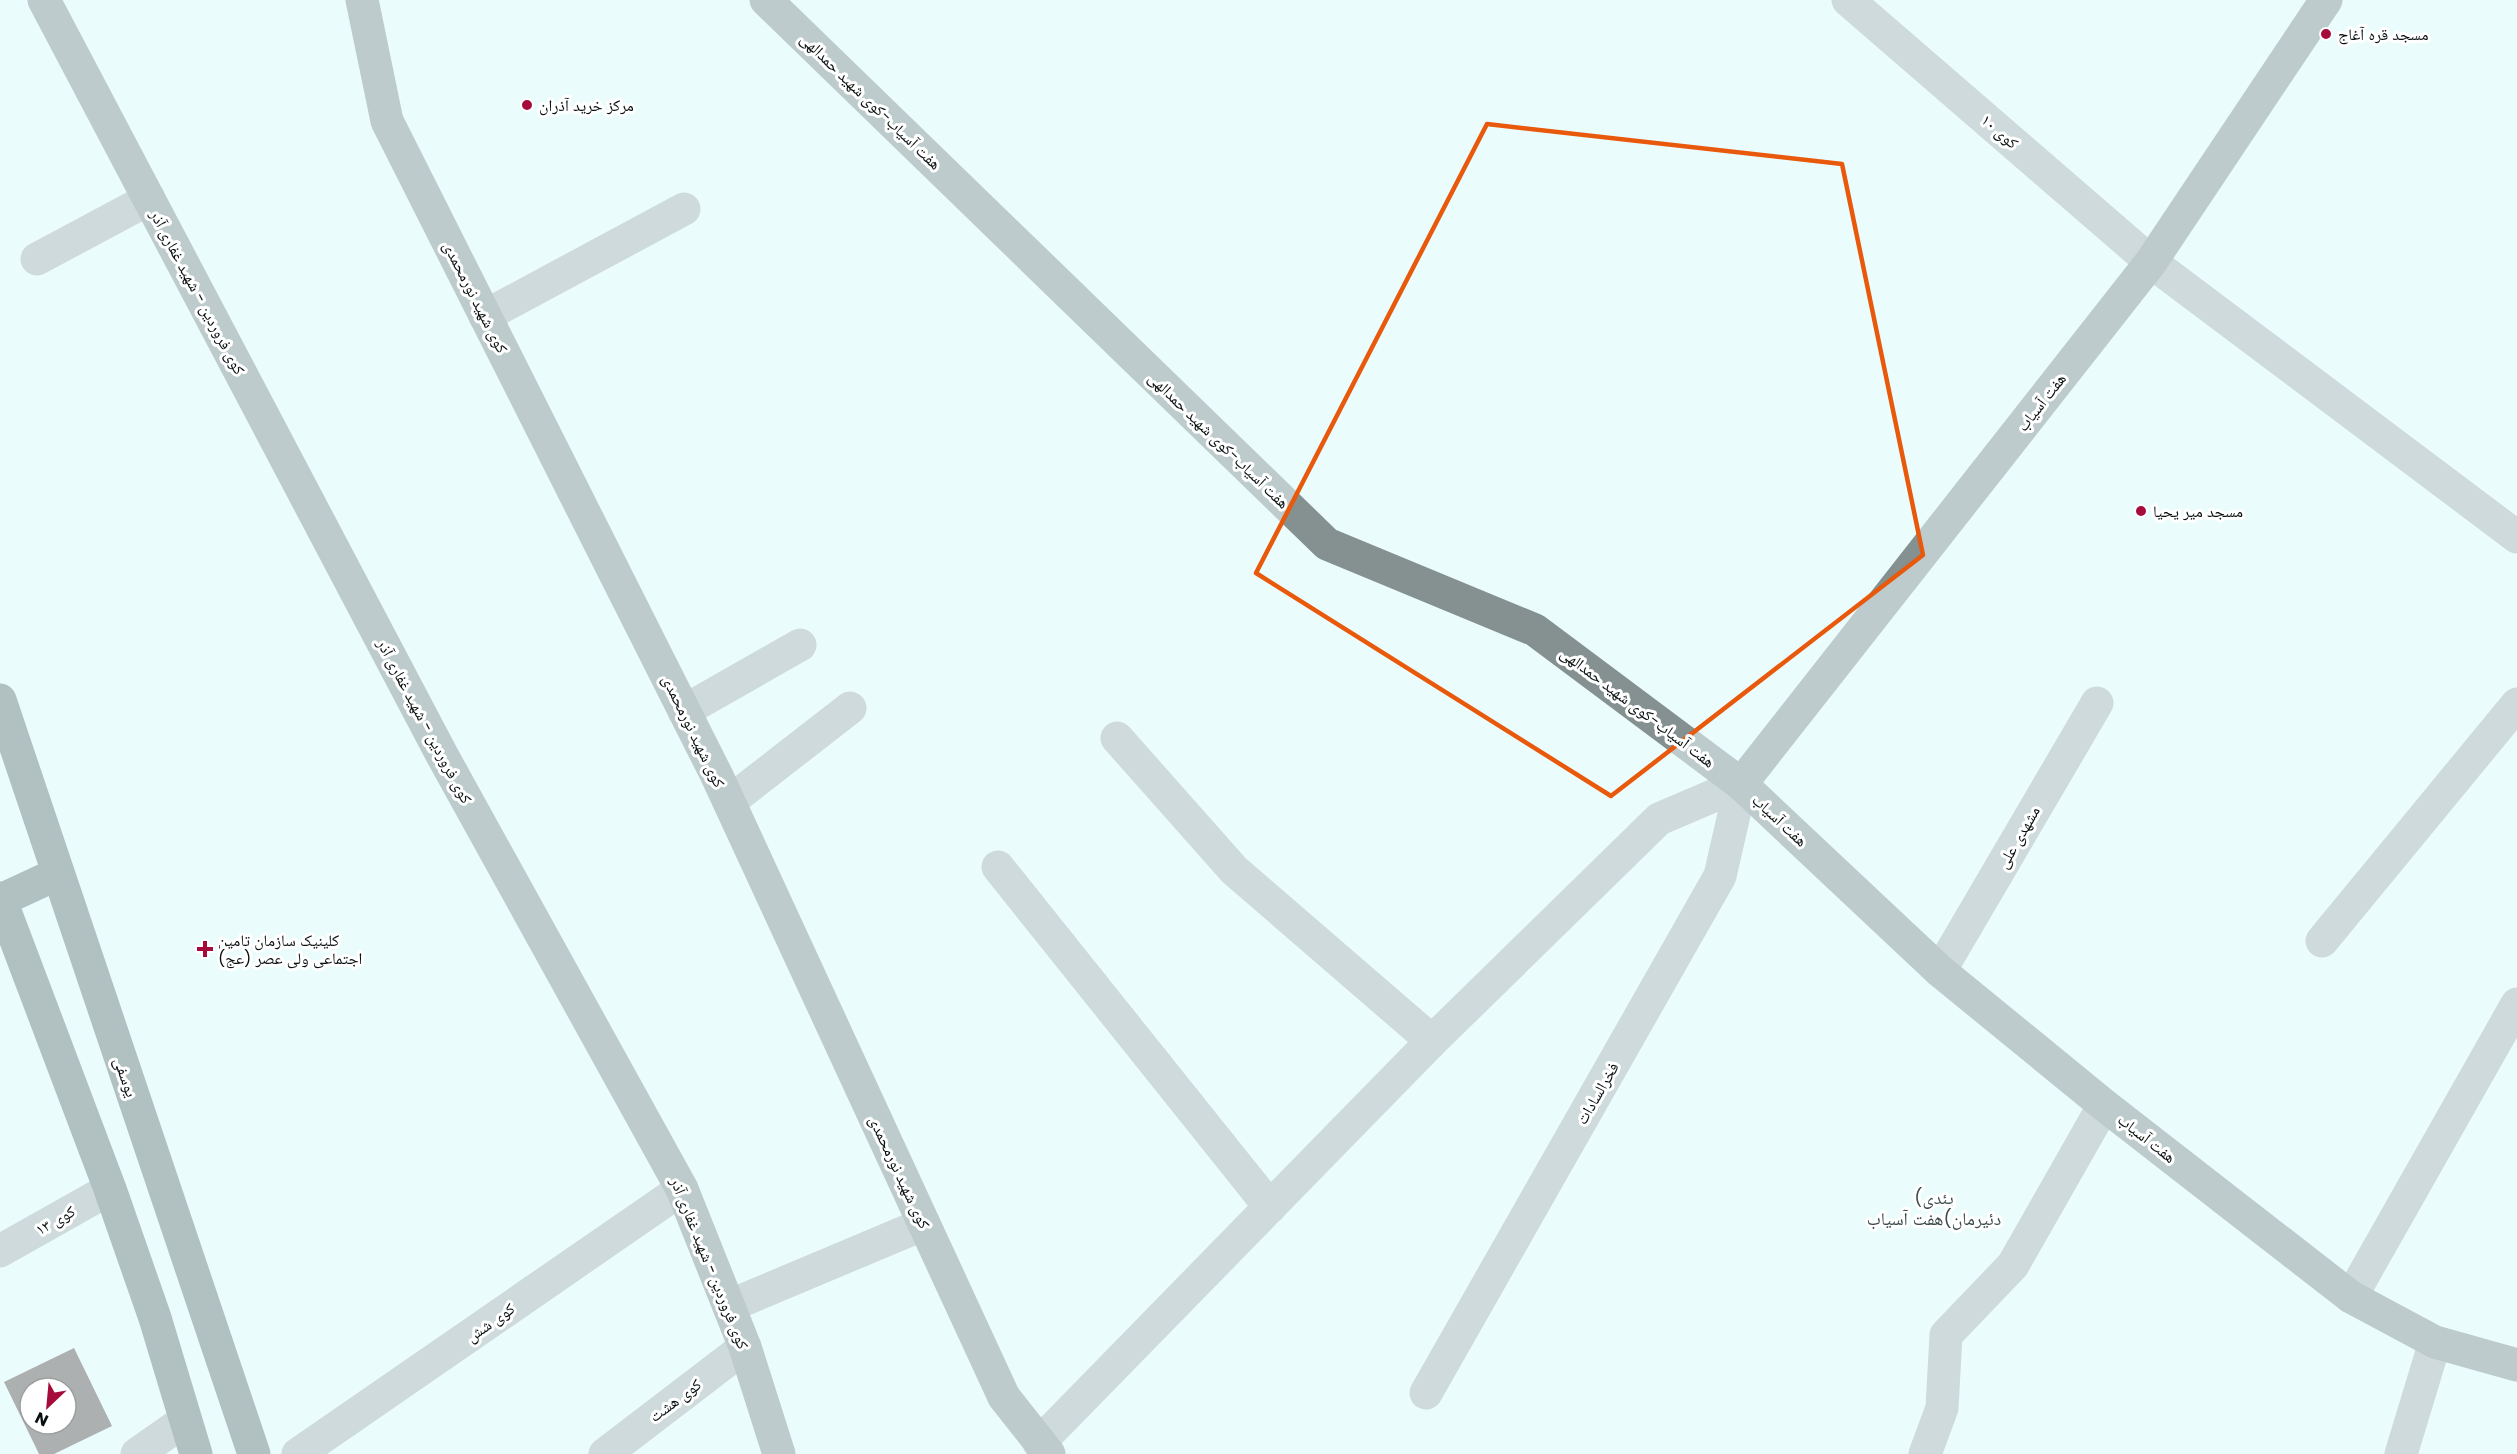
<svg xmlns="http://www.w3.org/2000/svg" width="2517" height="1454" font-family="Poppins,'Noto Naskh Arabic',sans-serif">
<rect width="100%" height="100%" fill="#ebfcfd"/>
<!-- building -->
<path fill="#635556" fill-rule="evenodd" d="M74,1348L112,1426L54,1454H39L4,1382ZM30,1388H66V1424H30Z"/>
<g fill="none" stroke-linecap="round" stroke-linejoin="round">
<!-- street -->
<g stroke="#abb2b2" stroke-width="33">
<polyline points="1848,0 2151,262 2517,537"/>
<polyline points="37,259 149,199"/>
<polyline points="485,316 684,209"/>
<polyline points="684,711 800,645"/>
<polyline points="1117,738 1234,870 1432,1041"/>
<polyline points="729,802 850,708"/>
<polyline points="998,867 1270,1207"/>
<polyline points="2322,941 2517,704"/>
<polyline points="1940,971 2097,703"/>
<polyline points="0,1251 110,1189"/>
<polyline points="2351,1297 2517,1004"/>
<polyline points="729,1306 924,1224"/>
<polyline points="1426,1393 1720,876 1741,784"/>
<polyline points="1039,1443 1432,1041 1659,819 1741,784"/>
<polyline points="137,1454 184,1421"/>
<polyline points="298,1454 682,1189"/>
<polyline points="605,1454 745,1347"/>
<polyline points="1925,1454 1942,1408 1946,1335 2013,1265 2104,1105"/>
<polyline points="2401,1454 2435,1342"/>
</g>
<!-- secondary -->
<g stroke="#859091" stroke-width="33">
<polyline points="44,0 442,755 682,1189 745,1347 779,1454"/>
<polyline points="362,0 387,121 717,776 1004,1397 1049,1454"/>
<polyline points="766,0 1327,544 1535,630 1741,784 1940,971 2104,1105 2351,1297 2435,1342 2517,1365"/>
<polyline points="1741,784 2151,262 2326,0"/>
</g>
<!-- primary -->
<g stroke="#6b7879" stroke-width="33">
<polyline points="0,700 254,1454"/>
<polyline points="0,898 110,1189 155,1318 196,1454"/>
<polyline points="1,900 57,874"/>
</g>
</g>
<!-- marked area -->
<path d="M0 0H2517V1454H0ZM1487,124L1842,164L1923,555L1611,796L1256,573Z" fill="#ebfcfd" fill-opacity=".55" fill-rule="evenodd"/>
<path fill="none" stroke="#e8590c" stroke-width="4.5" stroke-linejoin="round" d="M1487,124L1842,164L1923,555L1611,796L1256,573Z"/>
<!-- markers -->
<g fill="#a60c3b" stroke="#fff" stroke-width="2">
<circle cx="2326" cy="34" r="6"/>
<circle cx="527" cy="105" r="6"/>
<circle cx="2141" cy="511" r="6"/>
<path d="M202 940h6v6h6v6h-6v6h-6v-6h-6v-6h6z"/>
</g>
<g text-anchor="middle" stroke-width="6" stroke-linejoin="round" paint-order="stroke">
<!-- poi labels -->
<g font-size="16" fill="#090f0f" stroke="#fff" text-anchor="start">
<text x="2338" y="40">مسجد قره آغاج</text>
<text x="539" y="111">مرکز خرید آذران</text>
<text x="2153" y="517">مسجد میر یحیا</text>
<text x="218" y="946">کلینیک سازمان تامین<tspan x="218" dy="18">اجتماعی ولی عصر (عج)</tspan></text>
</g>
<!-- street labels -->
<g font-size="16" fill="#090f0f" stroke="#fff">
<text transform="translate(871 101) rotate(44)" y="6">هفت آسیاب-کوی شهید حمدالهی</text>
<text transform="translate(2000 131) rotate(41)" y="6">کوی ۱۰</text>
<text transform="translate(198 292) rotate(62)" y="6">کوی فروردین - شهید غفاری آذر</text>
<text transform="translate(476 297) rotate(63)" y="6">کوی شهید نورمحمدی</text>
<text transform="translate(2041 402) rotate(-52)" y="6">هفت آسیاب</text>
<text transform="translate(1219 440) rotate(44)" y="6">هفت آسیاب-کوی شهید حمدالهی</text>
<text transform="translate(1638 707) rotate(37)" y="6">هفت آسیاب-کوی شهید حمدالهی</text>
<text transform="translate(425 721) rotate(62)" y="6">کوی فروردین - شهید غفاری آذر</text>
<text transform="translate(694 731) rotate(64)" y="6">کوی شهید نورمحمدی</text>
<text transform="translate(1780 820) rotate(43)" y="6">هفت آسیاب</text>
<text transform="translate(2018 837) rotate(-60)" y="6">مشهدی علی</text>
<text transform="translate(126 1077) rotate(71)" y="6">یوسفی</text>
<text transform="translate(1597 1093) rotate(-60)" y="6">فخرالسادات</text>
<text transform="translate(2147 1138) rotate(38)" y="6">هفت آسیاب</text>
<text transform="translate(900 1172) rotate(65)" y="6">کوی شهید نورمحمدی</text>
<text transform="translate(55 1220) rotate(-30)" y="6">کوی ۱۳</text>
<text transform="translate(710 1263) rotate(68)" y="6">کوی فروردین - شهید غفاری آذر</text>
<text transform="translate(490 1322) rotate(-35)" y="6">کوی شش</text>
<text transform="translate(675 1400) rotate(-37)" y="6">کوی هشت</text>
</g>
<!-- neighbourhood labels -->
<g font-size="18" fill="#3d4b4c" stroke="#fff">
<text x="1934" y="1204">(یئدی<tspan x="1934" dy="21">دئیرمان)هفت آسیاب</tspan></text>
</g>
</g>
<!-- north arrow -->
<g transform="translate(48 1406) rotate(206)"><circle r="28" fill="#ffffff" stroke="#9d9f9f" stroke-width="1.5"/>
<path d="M0-4.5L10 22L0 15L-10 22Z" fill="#a60c3b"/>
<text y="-9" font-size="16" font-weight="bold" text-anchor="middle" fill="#090f0f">N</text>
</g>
</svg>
